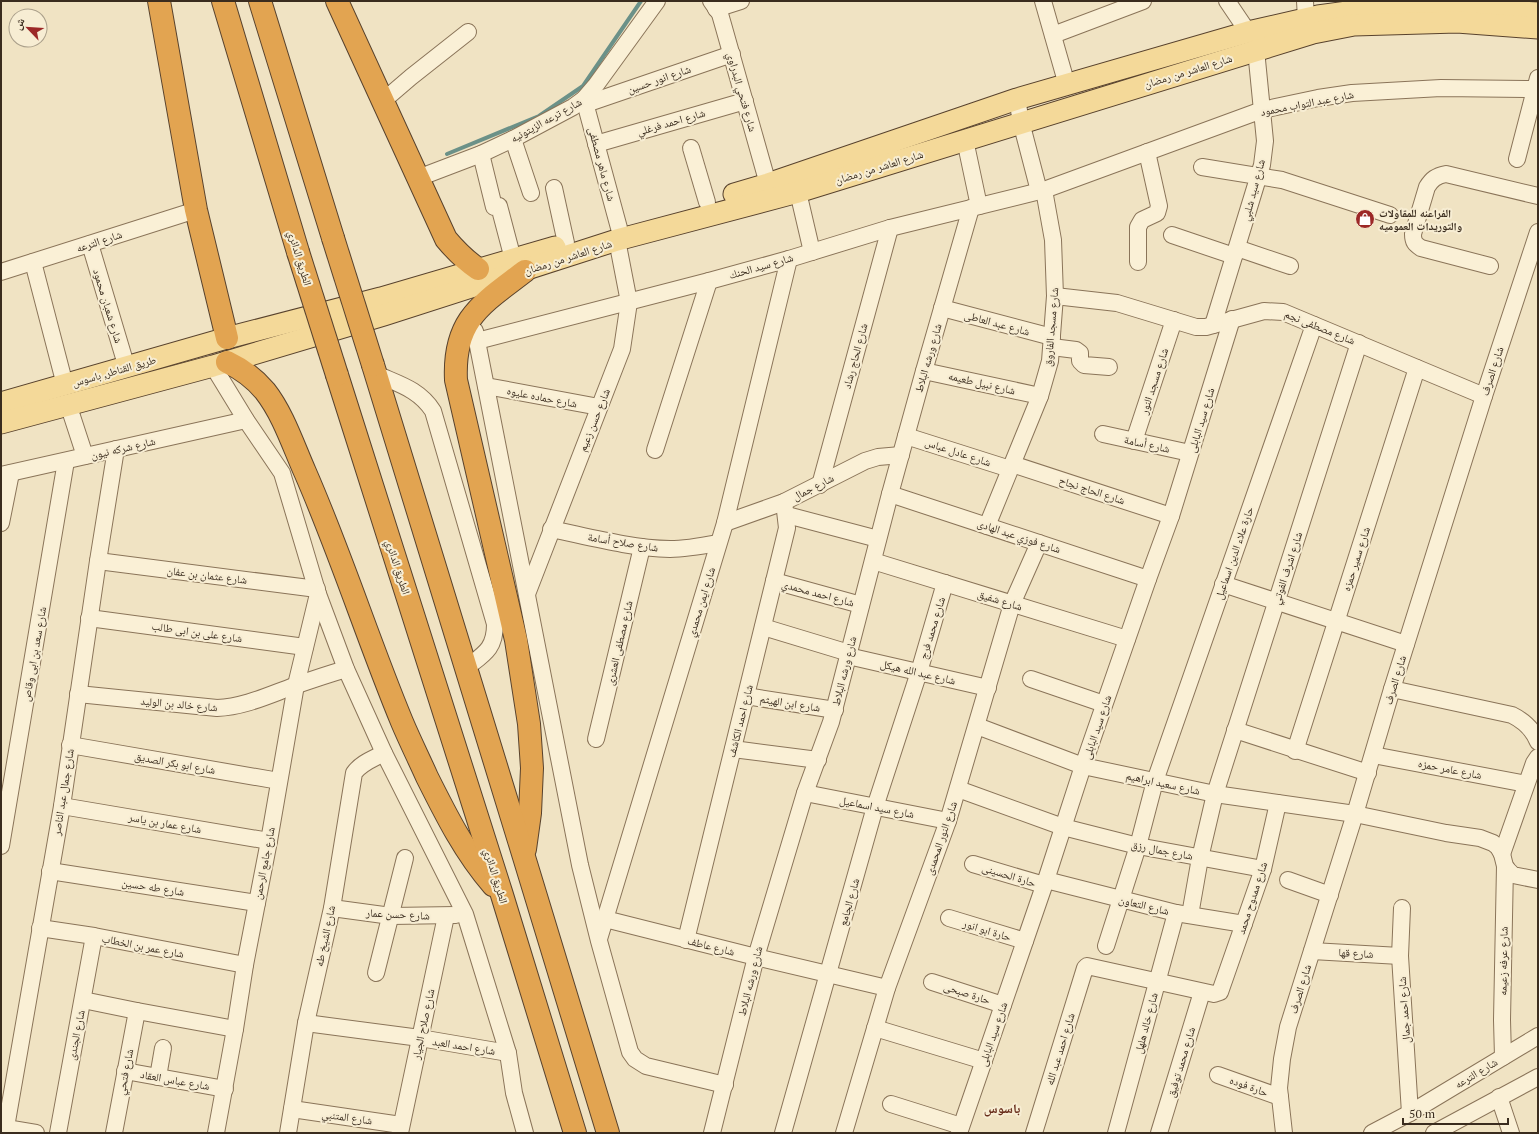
<svg xmlns="http://www.w3.org/2000/svg" width="1539" height="1134" font-family="'PT Serif','Noto Naskh Arabic',serif">
<rect width="100%" height="100%" fill="#f0e3c3"/>
<g fill="none" stroke-linecap="round" stroke-linejoin="round">
<!-- stream -->
<polyline stroke="#6b9188" stroke-width="4" points="447,154 539,116 583,86 641,1"/>
<defs>
<g id="minor">
<polyline points="711,1 720,14 724,28 768,184"/>
<polyline points="1043,1 1067,85"/>
<polyline points="1227,1 1248,32"/>
<polyline points="1305,1 1306,19"/>
<polyline points="716,9 741,1"/>
<polyline points="1053,35 1143,1"/>
<polyline points="584,99 619,228"/>
<polyline points="1017,99 1021,122 1039,191"/>
<polyline points="383,101 411,77 468,32"/>
<polyline points="586,104 732,54"/>
<polyline points="513,139 531,193"/>
<polyline points="965,140 979,206"/>
<polyline points="596,144 745,101"/>
<polyline points="691,148 707,202"/>
<polyline points="481,154 494,207 499,206 513,259"/>
<polyline points="1517,159 1538,78"/>
<polyline points="1202,167 1282,180 1390,215"/>
<polyline points="418,178 481,154 513,139 573,107 584,99 596,85 657,1"/>
<polyline points="554,188 566,243"/>
<polyline points="798,192 812,252"/>
<polyline points="1172,235 1234,256"/>
<polyline points="90,244 127,368"/>
<polyline points="1237,248 1290,266"/>
<polyline points="33,262 65,385"/>
<polyline points="1138,262 1138,227 1142,220 1157,213 1159,206 1147,152"/>
<path d="M1490,266L1421,248C1415,244 1413,242 1413,234L1427,187C1432,179 1436,176 1446,174L1538,196"/>
<polyline points="1,272 196,210"/>
<polyline points="1055,296 1117,303 1196,327 1206,327 1264,311 1283,312 1484,396"/>
<polyline points="942,308 1052,337"/>
<polyline points="1213,325 1262,165 1265,141 1256,50"/>
<polyline points="475,331 580,865 599,941 630,1052 635,1059 646,1066 725,1085"/>
<polyline points="477,341 709,281 789,259 890,228 1044,190 1262,110 1318,98 1352,93 1441,88 1535,89"/>
<polyline points="1052,347 1076,350 1080,353 1080,361 1084,365 1109,367"/>
<polyline points="213,366 246,420 282,473 318,594 346,669 384,753 465,914 508,1053 514,1093 525,1133"/>
<polyline points="924,371 1040,396"/>
<path d="M376,374C398,384 419,389 433,411L495,624C495,649 484,654 466,668"/>
<polyline points="486,386 599,407"/>
<polyline points="68,404 85,456"/>
<polyline points="1103,434 1190,453"/>
<polyline points="906,436 1010,469"/>
<polyline points="1134,441 1174,320"/>
<polyline points="655,450 709,281"/>
<polyline points="1012,464 1171,516"/>
<polyline points="1,475 246,420"/>
<polyline points="820,485 890,228"/>
<polyline points="890,494 1148,579"/>
<polyline points="787,515 878,539"/>
<polyline points="1,523 11,473"/>
<polyline points="725,523 784,502 865,461 878,457 901,455"/>
<polyline points="987,526 1040,396 1050,361 1055,296 1053,240 1044,190"/>
<path d="M551,529C590,537 630,548 670,549C686,549 702,546 718,543"/>
<polyline points="98,561 317,589"/>
<polyline points="873,561 1127,639"/>
<polyline points="774,581 861,605"/>
<polyline points="1223,584 1406,644"/>
<polyline points="527,594 622,349 629,302 617,240"/>
<polyline points="89,618 305,647"/>
<polyline points="763,627 849,653"/>
<polyline points="848,656 988,688"/>
<polyline points="1031,679 1104,704"/>
<path d="M1392,689L1512,715C1524,721 1533,729 1538,742"/>
<path d="M78,694L217,708C244,707 269,695 294,686C311,680 329,674 346,669"/>
<polyline points="746,696 835,710"/>
<polyline points="977,726 1083,766 1215,794 1355,814 1446,833 1480,838 1493,843 1498,847 1502,854 1505,866 1508,870 1513,875 1538,880"/>
<polyline points="1235,730 1368,773"/>
<polyline points="596,739 642,547"/>
<polyline points="70,745 279,781"/>
<polyline points="733,749 818,760"/>
<polyline points="1295,751 1417,368"/>
<polyline points="1373,755 1526,784"/>
<polyline points="958,789 1063,827 1138,846 1263,869"/>
<polyline points="805,793 948,821"/>
<polyline points="62,806 269,841"/>
<polyline points="1,846 66,461"/>
<polyline points="1502,854 1534,763 1538,757"/>
<polyline points="973,864 1044,885"/>
<polyline points="50,871 257,903"/>
<polyline points="1046,880 1176,913 1244,924"/>
<polyline points="1288,880 1330,895"/>
<polyline points="332,908 391,916 456,915"/>
<polyline points="1402,908 1400,956 1410,1113"/>
<polyline points="1190,915 1200,858 1215,794 1359,343"/>
<polyline points="949,918 1025,941"/>
<polyline points="605,919 756,957 887,988"/>
<polyline points="40,928 94,936 245,965"/>
<polyline points="599,939 725,523 789,259"/>
<polyline points="686,940 787,528 784,502"/>
<polyline points="1106,946 1138,846 1155,781 1314,325"/>
<polyline points="1312,951 1400,956"/>
<polyline points="376,973 405,858"/>
<polyline points="932,982 1003,1005"/>
<polyline points="83,1000 137,1011 235,1029"/>
<polyline points="306,1023 420,1038 508,1053"/>
<polyline points="875,1028 984,1061"/>
<polyline points="1503,1057 1502,1020 1505,866"/>
<polyline points="125,1071 225,1089"/>
<polyline points="1218,1075 1280,1097"/>
<polyline points="158,1077 163,1048"/>
<polyline points="1499,1097 1511,1133"/>
<polyline points="891,1104 961,1126"/>
<polyline points="292,1109 401,1125"/>
<polyline points="6,1128 36,1133"/>
<polyline points="5,1133 62,806 98,561 116,449"/>
<polyline points="58,1133 94,936"/>
<polyline points="114,1133 137,1011"/>
<polyline points="216,1133 235,1029 245,965 269,841 296,685 318,594"/>
<path d="M288,1133L306,1023L332,908L354,773C361,763 373,759 384,753"/>
<polyline points="400,1133 446,916"/>
<polyline points="712,1133 756,957 805,793 831,722 890,494 924,371 971,208"/>
<polyline points="783,1133 875,807 919,672 945,583"/>
<polyline points="844,1133 887,988 948,821 1012,604 1039,543"/>
<polyline points="959,1133 1046,880 1083,766 1148,579 1171,516 1232,319"/>
<polyline points="1034,1133 1085,968 1087,966 1214,994 1220,992 1263,869 1278,803"/>
<polyline points="1116,1133 1176,913"/>
<polyline points="1159,1133 1202,992"/>
<polyline points="1284,1133 1279,1088 1282,1059 1288,1027 1355,814 1392,689 1484,396 1538,232"/>
<polyline points="1372,1133 1410,1113 1538,1036"/>
<polyline points="1434,1133 1538,1077"/>
</g>
<g id="major">
<polyline points="734,194 768,184 1017,99 1248,32 1318,16 1355,11 1410,7 1538,13"/>
<polyline points="1,403 227,338 381,298 555,247"/>
<polyline points="1,423 213,366 384,315 617,240 798,192 1313,33 1354,25 1457,22 1538,28"/>
</g>
<g id="highway">
<polyline points="159,1 196,210 227,338"/>
<polyline points="223,1 298,252"/>
<polyline points="260,1 333,238"/>
<path d="M337,1L446,239C456,251 465,260 478,269"/>
<path d="M525,271C482,304 453,319 456,380L516,640L529,724L532,768L530,813L525,849"/>
<path d="M227,362C242,369 254,378 265,391C283,414 293,445 305,472C341,554 368,640 402,722C410,741 419,759 427,777C446,815 465,853 493,885"/>
<polyline points="373,365 524,857 608,1133"/>
<polyline points="337,375 502,895 575,1133"/>
</g>
</defs>
<!-- minor casing -->
<use href="#minor" stroke="#8a7459" stroke-width="18"/>
<!-- major casing -->
<use href="#major" stroke="#58422d" stroke-width="23"/>
<!-- highway casing -->
<use href="#highway" stroke="#58422d" stroke-width="24"/>
<!-- minor -->
<use href="#minor" stroke="#faf0d6" stroke-width="16"/>
<!-- major -->
<use href="#major" stroke="#f4d999" stroke-width="21"/>
<!-- highway -->
<use href="#highway" stroke="#e2a451" stroke-width="22"/>
<defs>
<g id="highway-bridge">
<polyline points="333,238 373,365"/>
<polyline points="298,252 337,375"/>
</g>
</defs>
<!-- highway-bridge casing -->
<use href="#highway-bridge" stroke="#58422d" stroke-width="24" stroke-linecap="butt"/>
<!-- highway-bridge -->
<use href="#highway-bridge" stroke="#e2a451" stroke-width="22"/>
</g>
<!-- icons -->
<defs>
<symbol id="shop-disc" viewBox="-11 -11 22 22"><circle r="9.5" fill="#9c2827" stroke="#f7edd3"/><path d="M-5-2.5h2.3a2.7 3.5 0 0 1 5.4 0H5L5.5 6h-11ZM-1.5-2.5h3a1.5 2.3 0 0 0-3 0Z" fill="#fff"/></symbol>
</defs>
<g fill-rule="evenodd">
<use href="#shop-disc" x="1354" y="208" width="22" height="22"/>
</g>
<g text-anchor="middle" stroke-width="4" stroke-linejoin="round" paint-order="stroke">
<!-- street labels -->
<g font-size="11" fill="#3a2c1e" stroke="#f7edd3">
<text transform="translate(1188 71) rotate(-17)" y="4">شارع العاشر من رمضان</text>
<text transform="translate(659 79) rotate(-19)" y="4">شارع انور حسين</text>
<text transform="translate(742 92) rotate(74)" y="4">شارع فتحي البدراوي</text>
<text transform="translate(1307 103) rotate(-11)" y="4">شارع عبد التواب محمود</text>
<text transform="translate(546 120) rotate(-29)" y="4">شارع ترعه الزيتونيه</text>
<text transform="translate(671 122) rotate(-16)" y="4">شارع احمد فرغلي</text>
<text transform="translate(602 164) rotate(75)" y="4">شارع ماهر مصطفى</text>
<text transform="translate(879 167) rotate(-17)" y="4">شارع العاشر من رمضان</text>
<text transform="translate(1253 190) rotate(-75)" y="4">شارع سيد شلبي</text>
<text transform="translate(99 241) rotate(-18)" y="4">شارع الترعه</text>
<text transform="translate(568 257) rotate(-18)" y="4">شارع العاشر من رمضان</text>
<text transform="translate(300 258) rotate(73)" y="4">الطريق الدائري</text>
<text transform="translate(761 266) rotate(-16)" y="4">شارع سيد الحنك</text>
<text transform="translate(108 306) rotate(73)" y="4">شارع شعبان محمود</text>
<text transform="translate(997 323) rotate(15)" y="4">شارع عبد العاطى</text>
<text transform="translate(1051 327) rotate(-85)" y="4">شارع مسجد الفاروق</text>
<text transform="translate(1320 327) rotate(22)" y="4">شارع مصطفى نجم</text>
<text transform="translate(855 356) rotate(-75)" y="4">شارع الحاج رشاد</text>
<text transform="translate(928 358) rotate(-74)" y="4">شارع ورشه البلاط</text>
<text transform="translate(114 371) rotate(-16)" y="4">طريق القناطر, باسوس</text>
<text transform="translate(1492 371) rotate(-72)" y="4">شارع الصرف</text>
<text transform="translate(1154 381) rotate(-72)" y="4">شارع مسجد النور</text>
<text transform="translate(982 383) rotate(13)" y="4">شارع نبيل طعيمه</text>
<text transform="translate(542 397) rotate(11)" y="4">شارع حماده عليوه</text>
<text transform="translate(594 420) rotate(-68)" y="4">شارع حسن زعيم</text>
<text transform="translate(1201 420) rotate(-73)" y="4">شارع سيد البابلى</text>
<text transform="translate(1147 444) rotate(12)" y="4">شارع أسامة</text>
<text transform="translate(123 448) rotate(-13)" y="4">شارع شركه نيون</text>
<text transform="translate(958 452) rotate(18)" y="4">شارع عادل عباس</text>
<text transform="translate(813 487) rotate(-27)" y="4">شارع جمال</text>
<text transform="translate(1092 490) rotate(18)" y="4">شارع الحاج نجاح</text>
<text transform="translate(1019 536) rotate(18)" y="4">شارع فوزي عبد الهادى</text>
<text transform="translate(623 542) rotate(9)" y="4">شارع صلاح أسامة</text>
<text transform="translate(1234 553) rotate(-71)" y="4">حارة علاء الدين اسماعيل</text>
<text transform="translate(1356 559) rotate(-72)" y="4">شارع سمير حمزه</text>
<text transform="translate(398 567) rotate(72)" y="4">الطريق الدائري</text>
<text transform="translate(1287 568) rotate(-72)" y="4">شارع اشرف الفوتي</text>
<text transform="translate(207 575) rotate(7)" y="4">شارع عثمان بن عفان</text>
<text transform="translate(818 593) rotate(15)" y="4">شارع احمد محمدي</text>
<text transform="translate(1000 600) rotate(17)" y="4">شارع شفيق</text>
<text transform="translate(701 602) rotate(-73)" y="4">شارع ايمن محمدي</text>
<text transform="translate(932 628) rotate(-73)" y="4">شارع محمد فرج</text>
<text transform="translate(197 632) rotate(8)" y="4">شارع على بن ابى طالب</text>
<text transform="translate(619 643) rotate(-77)" y="4">شارع مصطفى العشرى</text>
<text transform="translate(34 654) rotate(-80)" y="4">شارع سعد بن ابى وقاص</text>
<text transform="translate(844 671) rotate(-76)" y="4">شارع ورشه البلاط</text>
<text transform="translate(918 672) rotate(13)" y="4">شارع عبد الله هيكل</text>
<text transform="translate(1395 680) rotate(-73)" y="4">شارع الصرف</text>
<text transform="translate(790 703) rotate(9)" y="4">شارع ابن الهيثم</text>
<text transform="translate(179 704) rotate(5)" y="4">شارع خالد بن الوليد</text>
<text transform="translate(740 721) rotate(-76)" y="4">شارع احمد الكاشف</text>
<text transform="translate(1097 727) rotate(-71)" y="4">شارع سيد البابلى</text>
<text transform="translate(175 763) rotate(10)" y="4">شارع ابو بكر الصديق</text>
<text transform="translate(1450 769) rotate(11)" y="4">شارع عامر حمزه</text>
<text transform="translate(1163 783) rotate(12)" y="4">شارع سعيد ابراهيم</text>
<text transform="translate(63 792) rotate(-81)" y="4">شارع جمال عبد الناصر</text>
<text transform="translate(877 807) rotate(11)" y="4">شارع سيد اسماعيل</text>
<text transform="translate(165 823) rotate(10)" y="4">شارع عمار بن ياسر</text>
<text transform="translate(941 838) rotate(-71)" y="4">شارع النور المحمدى</text>
<text transform="translate(1162 850) rotate(11)" y="4">شارع جمال رزق</text>
<text transform="translate(264 863) rotate(-79)" y="4">شارع جامع الرحمن</text>
<text transform="translate(1009 875) rotate(17)" y="4">حارة الحسينى</text>
<text transform="translate(496 876) rotate(73)" y="4">الطريق الدائري</text>
<text transform="translate(153 887) rotate(9)" y="4">شارع طه حسين</text>
<text transform="translate(1252 898) rotate(-72)" y="4">شارع ممدوح محمد</text>
<text transform="translate(849 902) rotate(-74)" y="4">شارع الجامع</text>
<text transform="translate(1144 905) rotate(14)" y="4">شارع التعاون</text>
<text transform="translate(398 914) rotate(3)" y="4">شارع حسن عمار</text>
<text transform="translate(987 930) rotate(17)" y="4">حارة ابو انور</text>
<text transform="translate(325 936) rotate(-78)" y="4">شارع الشيخ طه</text>
<text transform="translate(143 946) rotate(11)" y="4">شارع عمر بن الخطاب</text>
<text transform="translate(711 946) rotate(14)" y="4">شارع عاطف</text>
<text transform="translate(1356 953) rotate(3)" y="4">شارع قها</text>
<text transform="translate(1503 961) rotate(-89)" y="4">شارع عرفه زعيمه</text>
<text transform="translate(750 981) rotate(-76)" y="4">شارع ورشه البلاط</text>
<text transform="translate(1300 989) rotate(-73)" y="4">شارع الصرف</text>
<text transform="translate(967 993) rotate(18)" y="4">حارة صبحى</text>
<text transform="translate(1404 1010) rotate(-94)" y="4">شارع احمد جمال</text>
<text transform="translate(1146 1023) rotate(-75)" y="4">شارع خالد هلهل</text>
<text transform="translate(423 1024) rotate(-78)" y="4">شارع صلاح الجيار</text>
<text transform="translate(993 1034) rotate(-71)" y="4">شارع سيد البابلى</text>
<text transform="translate(76 1035) rotate(-79)" y="4">شارع الجندى</text>
<text transform="translate(464 1046) rotate(9)" y="4">شارع احمد العبد</text>
<text transform="translate(1060 1049) rotate(-73)" y="4">شارع احمد عبد الله</text>
<text transform="translate(1181 1062) rotate(-73)" y="4">شارع محمد توفيق</text>
<text transform="translate(125 1072) rotate(-79)" y="4">شارع فتحي</text>
<text transform="translate(1476 1073) rotate(-31)" y="4">شارع الترعه</text>
<text transform="translate(175 1080) rotate(10)" y="4">شارع عباس العقاد</text>
<text transform="translate(1249 1086) rotate(20)" y="4">حارة فوده</text>
<text transform="translate(347 1117) rotate(8)" y="4">شارع المتنبي</text>
</g>
<!-- poi labels -->
<g font-size="11" font-weight="bold" fill="#3a2c1e" stroke="#f7edd3" text-anchor="start">
<text x="1379" y="217">الفراعنه للمقاولات<tspan x="1379" dy="13">والتوريدات العموميه</tspan></text>
</g>
<!-- quarter labels -->
<g font-size="13" font-weight="bold" fill="#682d1b" stroke="#f7edd3">
<text x="1002" y="1113">باسوس</text>
</g>
</g>
<!-- border -->
<rect width="1539" height="1134" fill="none" stroke="#3a2c1e" stroke-width="4"/>
<!-- north arrow -->
<g transform="translate(28 28) rotate(295)"><circle r="19" fill="#f7edd3" stroke="#aba08b"/>
<path d="M0-3L7 15L0 10L-7 15Z" fill="#9c2827"/>
<text y="-6" font-size="11" font-weight="bold" text-anchor="middle" fill="#3a2c1e">ش</text>
</g>
<!-- scale -->
<path d="M1403 1118v6h105v-6" fill="none" stroke="#3a2c1e" stroke-width="2"/>
<text x="1409" y="1118" font-size="12" fill="#3a2c1e" stroke="#f7edd3" stroke-width="3" paint-order="stroke">50 m</text>
</svg>
